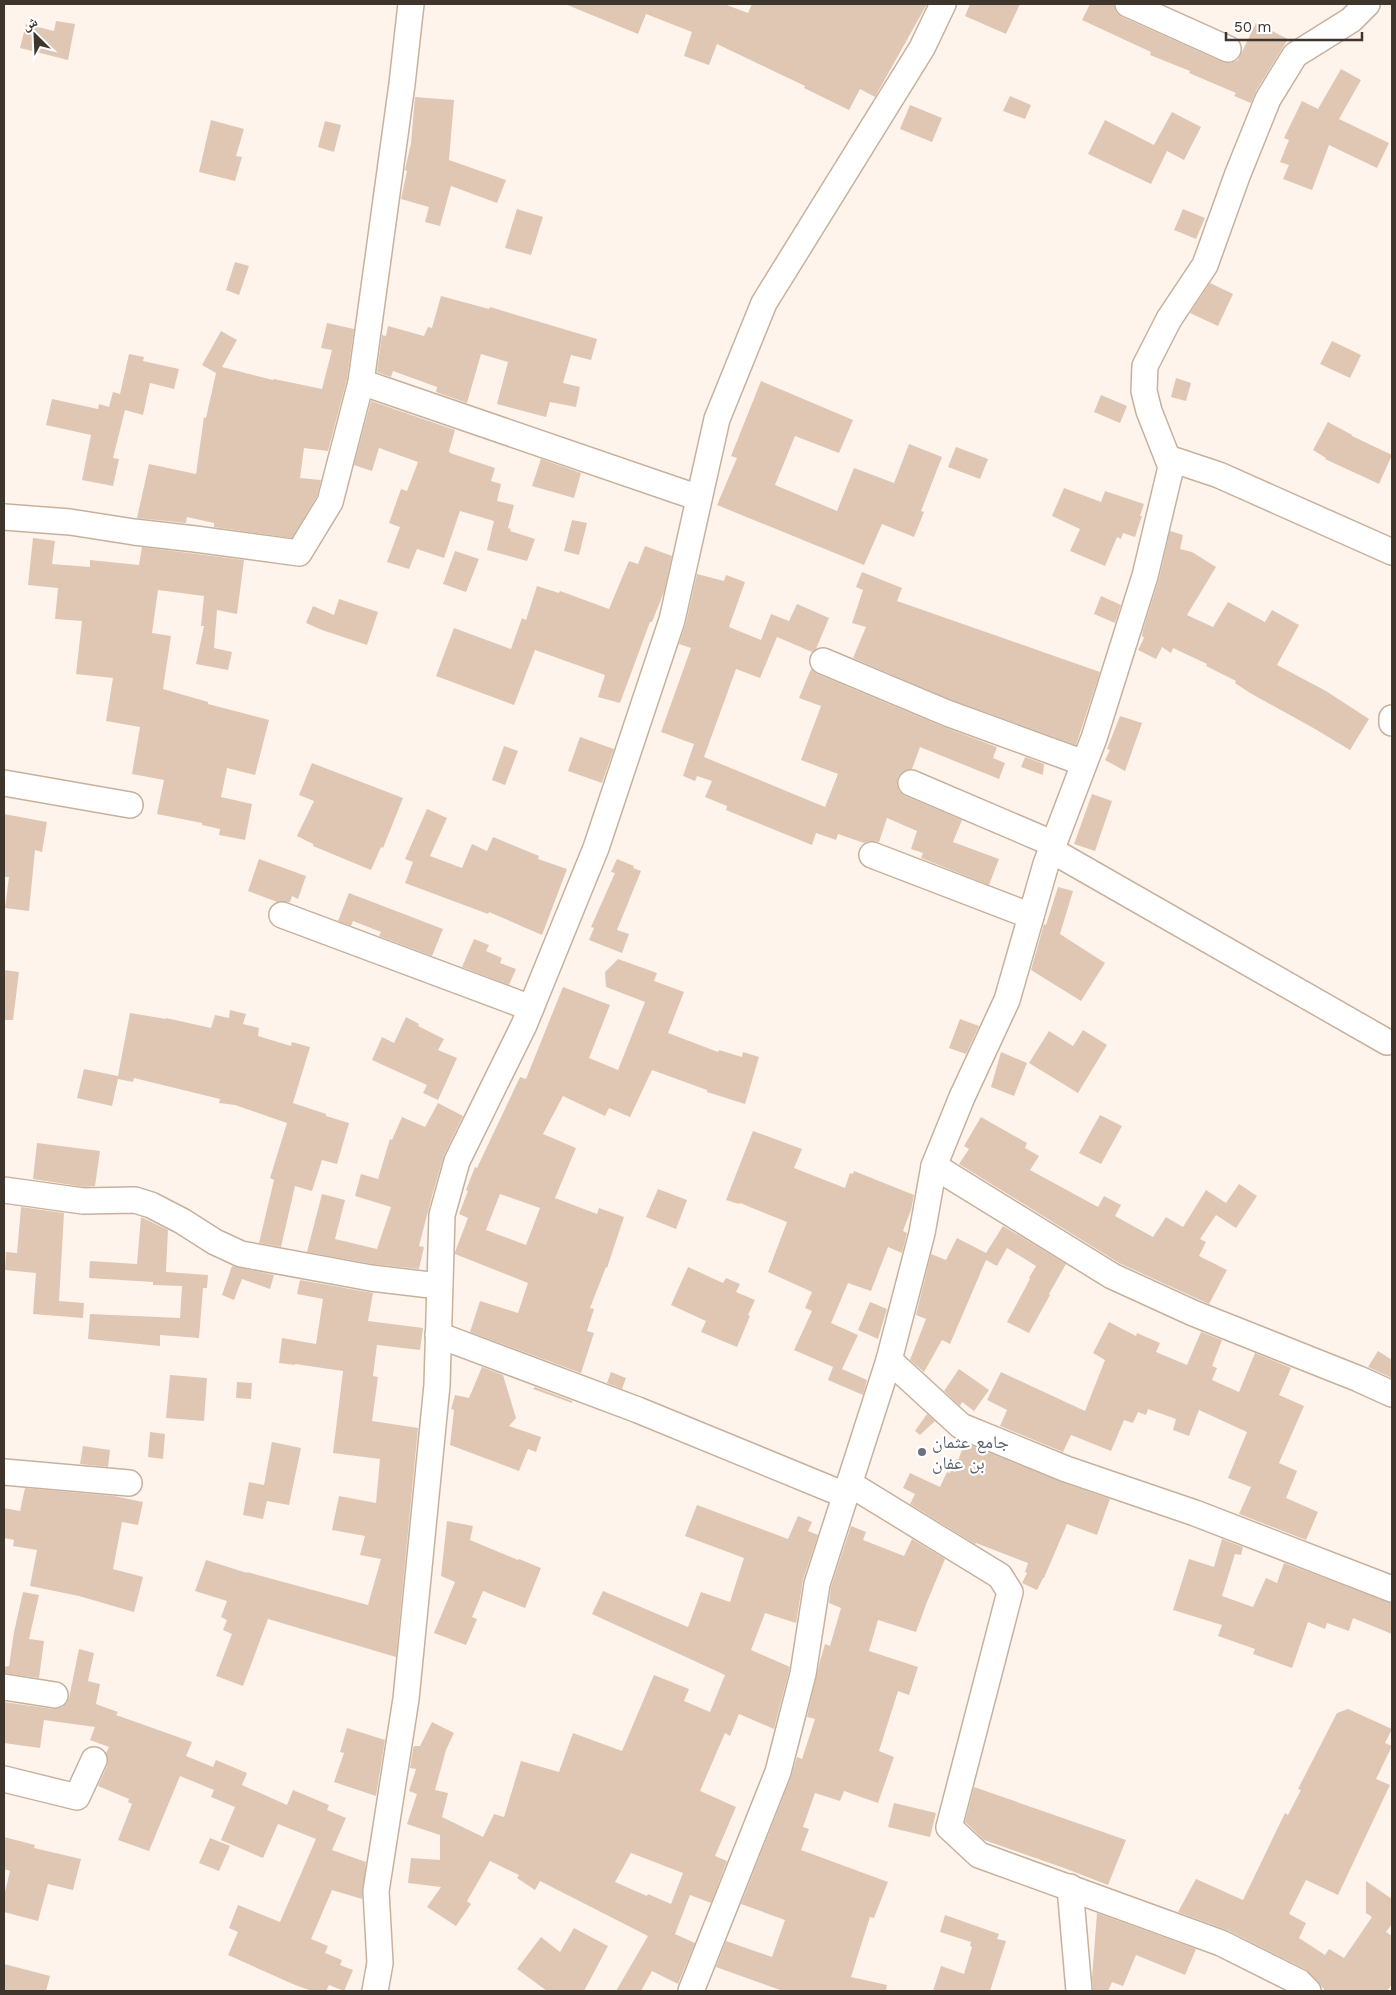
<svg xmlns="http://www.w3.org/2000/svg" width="1396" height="1995" font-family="'Work Sans','Noto Naskh Arabic',sans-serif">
<rect width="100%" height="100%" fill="#fef4ec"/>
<!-- building -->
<g fill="#dfc7b3" fill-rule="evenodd">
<polygon points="565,4 724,4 748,13 752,4 927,4 875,97 860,89 849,110 804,88 805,86 717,44 709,65 684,56 692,32 646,14 638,34"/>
<polygon points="970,4 1020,4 1006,34 965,16"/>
<polygon points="1090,4 1114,4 1116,12 1122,17 1223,62 1230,63 1238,60 1256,23 1288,39 1256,91 1251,103 1234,96 1236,93 1189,73 1190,71 1150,55 1151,52 1082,20"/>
<polygon points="56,21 75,24 68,60 20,48 26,24 54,31"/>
<polygon points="1341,69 1361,80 1339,119 1389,143 1377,168 1329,145 1312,190 1283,179 1289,165 1280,162 1289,140 1284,138 1302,101 1318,109"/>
<polygon points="1010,96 1031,105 1025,119 1003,111"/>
<polygon points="415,97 454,100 449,160 506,180 497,203 451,186 440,226 425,222 429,207 401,199 407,171 405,170 411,143"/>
<polygon points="910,105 942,118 932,142 900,129"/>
<polygon points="1172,112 1201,127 1184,160 1167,151 1151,184 1088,154 1105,120 1154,145"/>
<polygon points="211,120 244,129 236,156 242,157 235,181 199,172"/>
<polygon points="325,121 341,125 334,152 318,147"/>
<polygon points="517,209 543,217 531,255 505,248"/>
<polygon points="1183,209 1205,218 1196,239 1174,230"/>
<polygon points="235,262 249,266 239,295 226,290"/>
<polygon points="1210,283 1233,294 1218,326 1190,313"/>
<polygon points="441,296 489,309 490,307 597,339 591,360 571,355 563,383 580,387 576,407 550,402 546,417 497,404 508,362 481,354 467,403 436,392 437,387 393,371 391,377 377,372 382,335 386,336 388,326 424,336 428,327 432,328"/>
<polygon points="327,323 354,329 347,379 328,451 304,448 300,478 321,480 317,496 292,538 214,527 214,523 187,517 186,523 137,518 149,464 196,474 204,417 206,418 216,373 202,365 221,331 237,340 222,367 273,380 274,379 322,389 332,350 321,348"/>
<polygon points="1332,341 1361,355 1350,378 1320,364"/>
<polygon points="129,354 144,357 143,361 179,369 174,389 150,383 143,415 125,410 113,458 119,459 113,486 82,480 91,435 46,425 52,399 98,409 99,404 109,407 113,392 120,394"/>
<polygon points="1176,378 1191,383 1186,401 1171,397"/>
<polygon points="761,381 853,420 839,453 795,436 775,485 837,511 854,468 894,483 909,444 942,457 921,511 924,512 914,537 882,524 864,565 717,505 737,458 731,456"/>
<polygon points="1101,395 1127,406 1120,423 1094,412"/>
<polygon points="371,401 455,430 449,451 450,453 495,468 491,481 501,484 497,501 514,505 508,528 511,529 510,531 535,539 527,561 487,550 494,521 460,511 444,558 417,549 409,569 387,562 400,527 389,523 401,489 407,491 418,462 379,448 372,471 354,465"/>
<polygon points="1328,422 1352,435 1352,436 1392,455 1379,484 1325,459 1326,458 1313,450"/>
<polygon points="956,447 988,459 980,479 948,467"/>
<polygon points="541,459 581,473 574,498 532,486"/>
<polygon points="1064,488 1101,502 1105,491 1144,504 1140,516 1142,516 1135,537 1123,533 1121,539 1117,537 1105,566 1070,551 1080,529 1052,516"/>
<polygon points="572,520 587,523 579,555 564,551"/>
<polygon points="1170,531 1183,535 1180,549 1192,552 1216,567 1187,615 1213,627 1228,602 1265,622 1272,610 1299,625 1277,665 1326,691 1369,719 1350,750 1315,729 1250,693 1235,683 1236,681 1206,666 1207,664 1173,648 1171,653 1162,647 1156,659 1138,650 1144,638 1142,636 1143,630 1159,579"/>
<polygon points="33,538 55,541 52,564 90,567 90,560 139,565 142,547 244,560 237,614 217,610 214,648 232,652 228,670 196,664 204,626 201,626 204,596 158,590 152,633 171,636 163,689 208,702 208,704 269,720 255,775 227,768 221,797 252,804 245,840 219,835 220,829 202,825 202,823 157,814 164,780 132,774 140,727 106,721 113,678 76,674 82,621 55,619 58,588 28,585"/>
<polygon points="645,546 672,556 664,592 652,622 650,622 620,703 598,697 605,675 535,650 514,705 436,676 454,628 511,649 522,618 526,620 537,586 559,593 560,591 609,609 629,561 638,564"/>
<polygon points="455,551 479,559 466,592 443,584"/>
<polygon points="862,572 902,588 897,601 1100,672 1076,745 952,700 853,658 866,627 852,623 863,590 856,587"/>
<polygon points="697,574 724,581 726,575 745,582 729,627 761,640 771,614 789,621 797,604 829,618 816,649 812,652 777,637 760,678 736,669 704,757 825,807 838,774 801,760 821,706 799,698 811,669 817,674 941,726 997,747 993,758 1005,763 999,779 920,747 912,769 902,772 898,777 897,784 899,791 905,796 962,820 953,842 999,859 989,885 921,858 923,853 911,849 917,831 887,818 879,842 870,841 864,843 838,834 836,840 816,833 812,845 726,810 727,806 705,797 712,781 697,776 695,781 683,776 694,744 661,732 691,648 679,644 686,623"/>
<polygon points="1101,596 1121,605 1115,623 1094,614"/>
<polygon points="339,599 378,612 367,645 322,630 306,623 313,606 334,615"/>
<polygon points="1120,716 1142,723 1125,771 1105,760 1110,750 1107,749"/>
<polygon points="580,737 614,749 602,783 568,771"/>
<polygon points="504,746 518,751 505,785 492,780"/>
<polygon points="1025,757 1044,764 1043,775 1021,767"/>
<polygon points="312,763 403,798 383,848 381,847 371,870 313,846 313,844 297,836 314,801 299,795"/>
<polygon points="1092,794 1112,801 1095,851 1074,844"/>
<polygon points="427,809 447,818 430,856 462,868 472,844 487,851 493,837 539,856 538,859 567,869 542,935 489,912 488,914 405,883 413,862 405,859"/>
<polygon points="4,814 47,822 42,852 35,850 29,911 5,908 9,877 4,877"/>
<polygon points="259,859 306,876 298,899 292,896 290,902 277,902 248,891"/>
<polygon points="617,859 634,866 633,868 641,871 617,930 629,934 622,953 589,940 594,928 591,927 615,873 611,872"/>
<polygon points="1058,887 1073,891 1060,934 1105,963 1081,1001 1031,970 1044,924 1046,925"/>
<polygon points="349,893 443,929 432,956 379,936 381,932 353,921 351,926 338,921"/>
<polygon points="474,939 489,945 486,951 502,958 500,963 516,969 509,985 462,967"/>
<path d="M618,959L657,973L654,981L684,992L668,1033L718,1052L719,1050L742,1057L743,1052L759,1057L745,1104L707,1092V1090L652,1070L630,1117L609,1108L605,1116L563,1096L543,1134L576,1148L555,1198L597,1214L599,1208L624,1217L607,1268L606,1267L590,1308L594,1309L587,1331L594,1333L581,1373L470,1332L480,1301L518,1313L528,1283L455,1254V1252L468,1218L459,1214L468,1191L466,1190L475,1167L477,1168L520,1077L526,1079L563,987L610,1005L589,1058L618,1070L645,1002L606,987L605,972ZM500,1194L540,1208L526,1245L486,1230Z"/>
<polygon points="4,970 19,972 13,1020 4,1020"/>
<polygon points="230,1010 246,1014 243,1024 259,1028 258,1036 291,1046 292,1042 310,1047 293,1103 326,1114 326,1116 349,1123 337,1164 322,1160 312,1191 295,1186 281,1247 259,1243 274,1180 270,1178 287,1123 235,1105 219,1103 220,1099 134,1078 133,1082 118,1079 112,1106 77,1098 84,1069 118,1076 130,1013 166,1019 166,1018 211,1028 215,1015 229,1018"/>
<polygon points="406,1017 419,1024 418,1026 444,1039 438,1050 457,1058 438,1100 423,1093 427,1085 372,1060 382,1037 394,1043"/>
<polygon points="960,1019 979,1026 966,1054 949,1048"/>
<polygon points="1083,1030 1107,1045 1078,1093 1029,1063 1049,1031 1073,1046"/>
<polygon points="1001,1052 1027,1063 1014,1096 991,1087"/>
<polygon points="438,1103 463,1116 444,1155 432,1196 419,1246 424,1247 419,1269 373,1264 307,1252 322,1194 345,1200 335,1239 377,1249 391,1207 355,1196 361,1174 378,1179 390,1139 392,1140 402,1117 425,1127"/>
<polygon points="1100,1115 1122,1126 1101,1164 1079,1153"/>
<polygon points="981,1117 1027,1143 1025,1148 1039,1156 1030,1170 1098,1207 1104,1196 1121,1205 1115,1216 1153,1237 1166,1217 1183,1227 1206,1190 1226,1203 1239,1184 1257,1196 1236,1228 1216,1215 1200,1239 1206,1242 1199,1256 1227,1270 1209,1304 1119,1263 959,1164 969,1149 964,1146"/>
<polygon points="753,1131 802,1149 794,1168 845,1188 850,1173 853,1174 854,1171 914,1195 911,1210 903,1231 907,1233 902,1253 888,1247 871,1291 848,1283 831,1323 858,1335 842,1369 867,1380 863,1395 828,1380 833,1367 794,1350 812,1311 805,1308 812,1292 768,1272 787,1222 740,1203 739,1204 726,1200"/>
<polygon points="37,1143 100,1151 95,1186 84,1187 33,1179"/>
<polygon points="658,1189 687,1200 676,1229 646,1217"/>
<polygon points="21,1207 64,1213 59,1301 84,1303 83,1318 33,1314 36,1273 5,1270 6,1252 17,1253"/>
<polygon points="141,1217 168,1230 166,1272 208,1275 207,1288 203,1288 199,1338 160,1335 160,1346 88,1339 90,1314 180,1318 182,1286 153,1285 153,1282 89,1278 90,1261 137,1264"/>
<polygon points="1003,1226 1066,1264 1049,1294 1050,1295 1029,1333 1007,1322 1030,1279 1029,1278 1036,1266 1007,1248 997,1266 986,1260 950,1344 942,1340 924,1372 910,1360 926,1319 916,1315 931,1254 946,1260 957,1238 986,1253"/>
<polygon points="232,1266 274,1275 270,1289 242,1279 234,1300 222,1295"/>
<polygon points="688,1267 723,1283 726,1278 740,1284 736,1292 755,1300 748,1315 750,1316 737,1347 701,1332 706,1321 671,1305"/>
<polygon points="300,1280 373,1293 368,1321 423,1328 420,1350 377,1345 373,1376 378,1377 372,1421 418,1428 396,1657 268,1619 243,1686 216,1676 232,1634 223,1630 227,1620 221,1617 227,1601 195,1591 206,1560 247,1573 247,1572 368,1605 381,1559 360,1555 365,1536 332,1530 339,1496 376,1503 380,1459 333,1453 343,1371 295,1364 295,1365 279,1363 282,1338 316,1344 323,1299 297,1294"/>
<polygon points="870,1302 887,1309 878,1339 858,1330"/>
<polygon points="1109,1322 1136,1336 1137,1333 1160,1343 1156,1352 1187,1365 1201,1332 1222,1340 1212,1366 1217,1368 1212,1380 1239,1392 1255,1353 1291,1368 1279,1395 1304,1406 1279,1463 1297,1471 1286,1498 1318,1512 1306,1540 1239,1514 1251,1487 1228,1478 1247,1432 1199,1410 1189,1436 1173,1430 1176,1419 1148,1409 1146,1415 1138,1412 1133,1423 1124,1420 1111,1451 1071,1435 1063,1452 1000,1426 1007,1410 987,1400 1001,1372 1085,1411 1105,1360 1093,1353"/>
<polygon points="1378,1351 1392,1360 1392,1378 1368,1367"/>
<polygon points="482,1367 503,1375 516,1418 509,1426 541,1437 536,1452 528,1449 519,1471 450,1445 454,1410 451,1409 455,1395 469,1398"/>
<polygon points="959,1369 989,1390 974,1411 962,1402 960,1406 944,1391"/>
<polygon points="611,1372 626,1378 622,1389 607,1383"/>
<polygon points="170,1375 207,1378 204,1421 166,1418"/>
<polygon points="237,1382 252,1383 251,1399 236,1398"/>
<polygon points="535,1387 572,1401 572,1403 533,1389"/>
<polygon points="927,1414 935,1421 920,1435 915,1431"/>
<polygon points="150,1432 165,1434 163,1459 148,1457"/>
<polygon points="272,1442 301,1448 289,1505 267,1501 263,1519 243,1515 249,1482 264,1485"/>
<polygon points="965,1443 1061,1482 1110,1499 1097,1535 1067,1524 1044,1578 1043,1578 1037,1590 1022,1583 1027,1573 1025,1572 1028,1563 976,1543 975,1544 910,1504 915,1494 903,1488 910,1473 940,1487 947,1472 950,1473 956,1459 958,1460"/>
<polygon points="83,1446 110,1450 108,1467 80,1464"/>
<polygon points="25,1488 114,1496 143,1502 138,1525 122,1522 113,1569 143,1577 134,1612 79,1596 30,1586 37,1550 13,1546 14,1540 4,1538 4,1508 20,1511"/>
<path d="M697,1505L788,1539L798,1516L812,1522L808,1531L818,1535L803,1580L796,1623L765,1613L751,1650L790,1667L774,1729L739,1714L730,1736L725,1733L700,1791L736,1807L715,1856L727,1861L711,1903L690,1895L675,1934L695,1943L678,1984L652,1971L641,1991H616L648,1936L540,1881L535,1890L517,1878L519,1875L490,1861L467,1901L471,1904L456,1926L427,1907L441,1887L408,1883L411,1858L440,1860V1835L407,1824L417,1794L409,1791L416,1769L410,1768L413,1749L414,1746H420L432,1722L454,1733L446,1750L435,1790L448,1793L442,1817L483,1837L494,1814L504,1817L521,1761L559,1772L573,1733L622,1751L654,1675L689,1689L684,1701L710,1712L725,1675L592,1614L603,1591L688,1627L701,1592L730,1602L744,1558L685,1536ZM631,1853L683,1873L671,1904L648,1894L647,1896L615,1882Z"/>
<polygon points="447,1521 473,1526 470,1540 518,1560 519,1559 541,1568 525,1608 483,1591 472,1617 477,1619 466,1645 434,1633 455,1582 441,1576"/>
<polygon points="851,1526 866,1532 863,1540 904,1556 912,1539 945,1559 927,1602 916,1632 878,1620 869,1651 918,1667 909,1695 898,1691 879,1751 894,1757 878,1803 844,1791 840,1801 815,1793 803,1827 809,1829 801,1850 888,1882 874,1918 870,1917 851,1977 887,1985 886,1991 783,1991 716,1967 726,1941 772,1957 785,1920 741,1904 791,1777 797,1757 802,1759 815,1719 807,1717 820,1661 825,1644 830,1646 841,1608 829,1603 831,1587"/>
<polygon points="1222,1539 1243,1547 1241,1555 1235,1554 1222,1596 1253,1607 1266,1578 1277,1583 1284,1563 1392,1603 1392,1634 1353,1618 1349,1631 1327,1623 1325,1629 1308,1622 1292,1668 1253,1654 1255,1649 1218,1636 1222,1625 1173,1610 1189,1559 1214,1567"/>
<polygon points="23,1592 39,1595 29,1639 44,1641 39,1678 4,1673 4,1667 9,1666 14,1632"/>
<polygon points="79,1649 94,1653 88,1681 100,1684 96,1704 118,1712 116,1715 192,1742 186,1756 213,1767 216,1760 247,1773 242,1785 287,1805 293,1790 329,1805 327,1810 346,1818 332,1850 366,1862 362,1899 332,1890 311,1939 328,1946 325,1953 342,1960 340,1965 353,1970 344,1991 329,1985 326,1991 312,1991 295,1985 228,1955 238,1932 229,1928 238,1905 280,1922 316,1839 278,1824 263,1858 221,1840 235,1807 211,1797 214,1790 180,1776 149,1851 118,1840 132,1804 128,1802 129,1799 98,1786 107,1766 108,1759 106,1753 109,1747 90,1740 95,1727 44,1720 40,1748 4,1743 4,1702 53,1709 61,1708 66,1704 69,1698"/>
<polygon points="1348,1709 1392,1729 1385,1743 1392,1746 1376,1779 1390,1785 1338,1895 1306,1880 1289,1914 1306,1923 1299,1938 1325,1955 1329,1949 1344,1958 1372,1917 1366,1913 1366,1881 1392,1899 1392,1924 1386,1932 1392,1936 1392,1984 1387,1991 1325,1991 1318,1981 1305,1969 1227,1930 1178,1912 1196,1879 1243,1900 1285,1813 1288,1815 1301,1790 1298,1789 1337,1713"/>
<polygon points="347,1728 385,1740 376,1796 334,1782 344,1753 340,1752"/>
<polygon points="974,1787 1126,1840 1108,1885 1064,1868 984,1840 965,1822"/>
<polygon points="894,1803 936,1813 930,1837 888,1827"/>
<polygon points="4,1837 35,1845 34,1848 81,1859 73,1890 48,1884 38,1921 4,1912 4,1896 10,1871 4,1869"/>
<polygon points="210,1838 230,1846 219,1871 199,1863"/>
<polygon points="1097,1913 1196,1949 1185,1975 1136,1955 1123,1986 1112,1982 1108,1991 1093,1991 1092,1978"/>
<polygon points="945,1915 999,1934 997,1939 1006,1941 990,1991 933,1991 941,1966 964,1974 972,1947 970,1946 971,1942 940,1932"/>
<polygon points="574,1928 608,1946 584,1991 547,1991 517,1969 541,1937 560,1952"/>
<polygon points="4,1964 50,1976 46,1991 4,1991"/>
</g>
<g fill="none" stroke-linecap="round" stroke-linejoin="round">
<defs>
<g id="minor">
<polyline points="1128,4 1228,49"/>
<polyline points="361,382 699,498"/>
<polyline points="1168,458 1219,475 1392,552"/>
<polyline points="4,517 70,522 134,532 195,539 299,553 330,502 361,382 402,84 411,4"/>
<polyline points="823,661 947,713 1084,763"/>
<polyline points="1392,718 1392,723"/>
<polyline points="4,783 130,805"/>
<polyline points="911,783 1054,844"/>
<polyline points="1051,850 1387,1042"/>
<polyline points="872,855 1031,916"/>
<polyline points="282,915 531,1008"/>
<polyline points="934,1166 1112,1276 1193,1313 1359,1379 1392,1394"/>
<polyline points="4,1190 83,1201 135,1200 151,1205 182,1221 215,1242 241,1254 371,1278 439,1286"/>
<polyline points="438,1335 638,1410 845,1495"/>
<polyline points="889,1360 961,1426 1066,1469 1195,1513 1392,1589"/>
<polyline points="4,1472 129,1483"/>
<polyline points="850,1484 1000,1576 1010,1592 949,1827 979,1855 1221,1943 1299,1982 1308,1991"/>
<polyline points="4,1687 55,1695"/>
<polyline points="4,1779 77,1797 94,1760"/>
<polyline points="1070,1887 1079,1991"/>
<polyline points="375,1991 380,1963 376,1891 406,1699 437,1385 442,1215 457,1161 524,1025 596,848 672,620 717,419 764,303 922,48 943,4"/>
<polyline points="691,1991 778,1772 803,1674 817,1584 889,1360 922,1233 934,1166 962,1097 1007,1000 1046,864 1094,738 1145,576 1171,467 1149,411 1144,391 1145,366 1169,319 1205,265 1237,176 1268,99 1295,55 1351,20 1367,4"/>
</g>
</defs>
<!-- minor casing -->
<use href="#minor" stroke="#c8b19c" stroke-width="28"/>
<!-- minor -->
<use href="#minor" stroke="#fff" stroke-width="25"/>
</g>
<!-- markers -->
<circle fill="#6b7280" stroke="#fff" stroke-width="2" cx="922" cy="1452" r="5"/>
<g text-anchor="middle" stroke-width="4.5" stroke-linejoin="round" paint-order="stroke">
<!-- worship labels -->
<g font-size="18" fill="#5b616d" stroke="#fff" text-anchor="start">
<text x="932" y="1448">جامع عثمان<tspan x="932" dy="21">بن عفان</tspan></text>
</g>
</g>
<!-- border -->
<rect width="1396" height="1995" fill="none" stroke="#3e352d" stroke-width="10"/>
<!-- north arrow -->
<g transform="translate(35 35) rotate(336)" stroke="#ffffff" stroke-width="4" paint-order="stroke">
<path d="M0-4L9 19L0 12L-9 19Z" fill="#3e352d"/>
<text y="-8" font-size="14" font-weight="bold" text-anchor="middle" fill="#3e352d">ش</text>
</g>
<!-- scale -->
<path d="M1226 32v8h136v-8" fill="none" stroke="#3e352d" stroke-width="2.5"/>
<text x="1234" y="32" font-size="15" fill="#3e352d" stroke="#ffffff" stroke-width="4" paint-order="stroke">50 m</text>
</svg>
